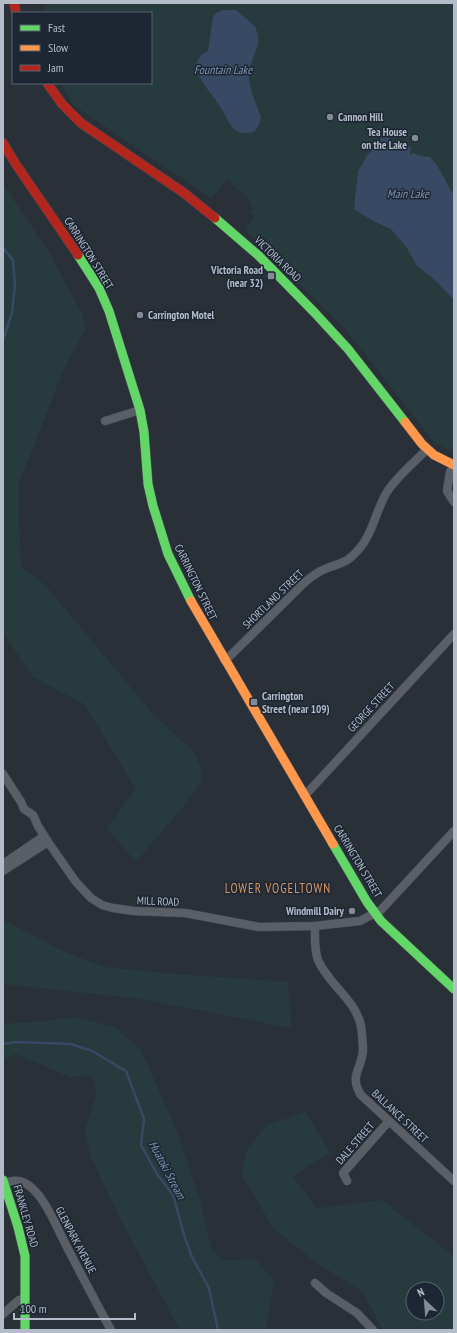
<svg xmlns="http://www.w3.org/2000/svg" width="457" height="1333" font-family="'PT Sans Narrow',sans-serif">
<rect width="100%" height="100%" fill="#2a3038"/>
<!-- green -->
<g fill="#273a3e" fill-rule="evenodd">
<polygon points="49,3 454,3 454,453 434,442 345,329 244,229 255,216 250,212 253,209 249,200 227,179 211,198 73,105 60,83 151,83 151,13 41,13"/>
<polygon points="3,184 50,254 81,312 86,329 65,366 18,486 21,566 45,585 152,713 194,752 202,771 201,783 185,804 136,862 107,828 136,789 84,704 33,677 3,633"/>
<polygon points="3,920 65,952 105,967 178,974 288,982 291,1028 140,999 3,984"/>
<polygon points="75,1017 115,1027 141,1050 176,1129 200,1200 211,1248 222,1260 255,1259 274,1280 266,1330 180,1330 123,1224 91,1158 85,1129 97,1095 92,1075 70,1077 16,1054 3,1060 3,1025 13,1023 35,1022"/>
<path d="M305,1112L331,1153L307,1166L293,1177L317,1208L382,1200L452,1255L454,1258V1330H383L363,1292L314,1261L274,1229L241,1174L247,1149L267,1125ZM413,1289H437V1313H413Z"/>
</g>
<!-- water -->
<g fill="#384963">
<path d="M223,10H236L255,26L258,35V45L248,72L251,91L261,117L259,125L254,132C249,133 244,134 239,132C229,128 225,113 219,105C210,91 181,63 208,51L213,17L216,13Z"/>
<polygon points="388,134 391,142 411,147 410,155 414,153 420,156 430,157 438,167 454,196 454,300 435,280 417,266 407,248 391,229 373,221 354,209 358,171 367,156 380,142 381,138"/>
</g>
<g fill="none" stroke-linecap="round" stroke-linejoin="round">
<!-- stream -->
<g stroke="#384963" stroke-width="2.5">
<polyline points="3,248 13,260 15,285 12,313 3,340"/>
<polyline points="3,1044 17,1042 71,1044 92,1051 126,1071 144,1119 141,1145 157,1174 173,1195 184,1235 192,1257 209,1288 218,1330"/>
</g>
<defs>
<g id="street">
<polyline points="105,421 140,410"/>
<polyline points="454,465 450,472 447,491 454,502"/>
<path d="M224,660L230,656L305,582C311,577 317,572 325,569C334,565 343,564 350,558C374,538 373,515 387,492C397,476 414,463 427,449"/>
<polyline points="3,774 21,802 24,809 33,815 38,826 48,842 76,882 91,898 102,905 113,908 134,911 185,913 259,927 315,926 360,921 381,910 454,831"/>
<polyline points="304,794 309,791 454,634"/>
<polyline points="3,864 44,836"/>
<polyline points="3,871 48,842"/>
<path d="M315,926C315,937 314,949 318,960C328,984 356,1000 361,1026C362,1034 363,1043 363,1051C361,1070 349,1076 361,1095L454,1181"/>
<polyline points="347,1181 343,1173 389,1121"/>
<path d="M4,1183C11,1181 18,1179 25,1183C45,1194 57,1229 68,1249C82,1276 96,1303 111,1330"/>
<polyline points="315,1283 326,1293 357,1313 373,1330"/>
<polyline points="3,1314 19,1300 25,1299"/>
</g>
<g id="fast">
<polyline points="215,218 259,256 314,312 348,349 405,422"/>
<polyline points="78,255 99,288 109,311 140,410 144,432 148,484 153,506 168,554 191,601"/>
<polyline points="333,844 367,902 381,921 454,989"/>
<polyline points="3,1180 18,1227 25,1256 25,1330"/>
</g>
<g id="slow">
<polyline points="405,422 422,444 434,455 454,465"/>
<polyline points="191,601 333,844"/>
</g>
<g id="jam">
<polyline points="14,3 16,13"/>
<polyline points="47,83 62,104 81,123 184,193 215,218"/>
<polyline points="3,143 17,166 78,255"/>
</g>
</defs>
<!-- street casing -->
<use href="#street" stroke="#484c53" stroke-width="9"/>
<!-- fast casing -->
<use href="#fast" stroke="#484c53" stroke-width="10"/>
<!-- slow casing -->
<use href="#slow" stroke="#484c53" stroke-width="10"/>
<!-- jam casing -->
<use href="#jam" stroke="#484c53" stroke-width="10"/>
<!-- street -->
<use href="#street" stroke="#5a5e66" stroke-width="8"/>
<!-- fast -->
<use href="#fast" stroke="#63d668" stroke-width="9"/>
<!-- slow -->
<use href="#slow" stroke="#ff974d" stroke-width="9"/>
<!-- jam -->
<use href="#jam" stroke="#b3261e" stroke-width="9"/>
</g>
<!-- markers -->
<g fill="#848b96" stroke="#1d2633" stroke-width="1.5">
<circle cx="330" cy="117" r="4"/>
<circle cx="415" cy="138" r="4"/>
<rect x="267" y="272" width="8" height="8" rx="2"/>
<circle cx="140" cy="315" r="4"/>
<rect x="250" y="698" width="8" height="8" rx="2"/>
<circle cx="352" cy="911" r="4"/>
</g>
<g text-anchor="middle" stroke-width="3" stroke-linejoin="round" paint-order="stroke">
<!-- poi labels -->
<g font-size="11" font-weight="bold" fill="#b4bcc9" stroke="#1d2633" text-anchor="start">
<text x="338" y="121">Cannon Hill</text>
<text x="407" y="136" text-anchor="end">Tea House<tspan x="407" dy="13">on the Lake</tspan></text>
<text x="263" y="274" text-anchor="end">Victoria Road<tspan x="263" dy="13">(near 32)</tspan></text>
<text x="148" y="319">Carrington Motel</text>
<text x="262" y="700">Carrington<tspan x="262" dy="13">Street (near 109)</tspan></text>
<text x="344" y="915" text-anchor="end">Windmill Dairy</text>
</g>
<!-- street labels -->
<g font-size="11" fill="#b4bcc9" stroke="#1d2633">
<text transform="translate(89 253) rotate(58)" y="4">CARRINGTON STREET</text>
<text transform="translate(278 259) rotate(44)" y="4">VICTORIA ROAD</text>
<text transform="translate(196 582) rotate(64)" y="4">CARRINGTON STREET</text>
<text transform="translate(273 599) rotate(-44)" y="4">SHORTLAND STREET</text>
<text transform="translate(371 707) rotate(-47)" y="4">GEORGE STREET</text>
<text transform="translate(358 861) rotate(59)" y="4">CARRINGTON STREET</text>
<text transform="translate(158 901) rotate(2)" y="4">MILL ROAD</text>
<text transform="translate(400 1116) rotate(43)" y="4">BALLANCE STREET</text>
<text transform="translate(355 1143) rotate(-49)" y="4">DALE STREET</text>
<text transform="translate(26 1216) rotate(74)" y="4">FRANKLEY ROAD</text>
<text transform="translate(76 1240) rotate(62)" y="4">GLENPARK AVENUE</text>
</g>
<!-- water labels -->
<g font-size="12" font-style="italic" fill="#7c92b1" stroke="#1d2633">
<text x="223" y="74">Fountain Lake</text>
<text x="408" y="198">Main Lake</text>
<text transform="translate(167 1170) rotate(62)" y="4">Huatoki Stream</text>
</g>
<!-- quarter labels -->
<g font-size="13" letter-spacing="1" fill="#d59563" stroke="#1d2633">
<text x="278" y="893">LOWER VOGELTOWN</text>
</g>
</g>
<!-- border -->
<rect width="457" height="1333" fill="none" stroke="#b4bcc9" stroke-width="8"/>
<!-- legend -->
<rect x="12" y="12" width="140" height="72" fill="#1d2633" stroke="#59626f"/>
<rect x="20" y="25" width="20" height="6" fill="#63d668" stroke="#59626f"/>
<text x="48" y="32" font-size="12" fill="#b4bcc9">Fast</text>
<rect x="20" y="45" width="20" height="6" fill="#ff974d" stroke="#59626f"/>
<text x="48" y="52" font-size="12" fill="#b4bcc9">Slow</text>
<rect x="20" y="65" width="20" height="6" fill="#b3261e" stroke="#59626f"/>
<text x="48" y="72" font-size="12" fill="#b4bcc9">Jam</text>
<!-- north arrow -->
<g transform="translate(425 1301) rotate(334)"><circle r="19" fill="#1d2633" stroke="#59626f"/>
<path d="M0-3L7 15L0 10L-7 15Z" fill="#848b96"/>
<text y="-6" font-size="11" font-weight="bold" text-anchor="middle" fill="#b4bcc9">N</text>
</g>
<!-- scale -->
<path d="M14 1313v6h121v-6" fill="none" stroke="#b4bcc9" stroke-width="2"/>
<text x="20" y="1313" font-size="12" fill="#b4bcc9" stroke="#1d2633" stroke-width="3" paint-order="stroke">100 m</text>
</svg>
